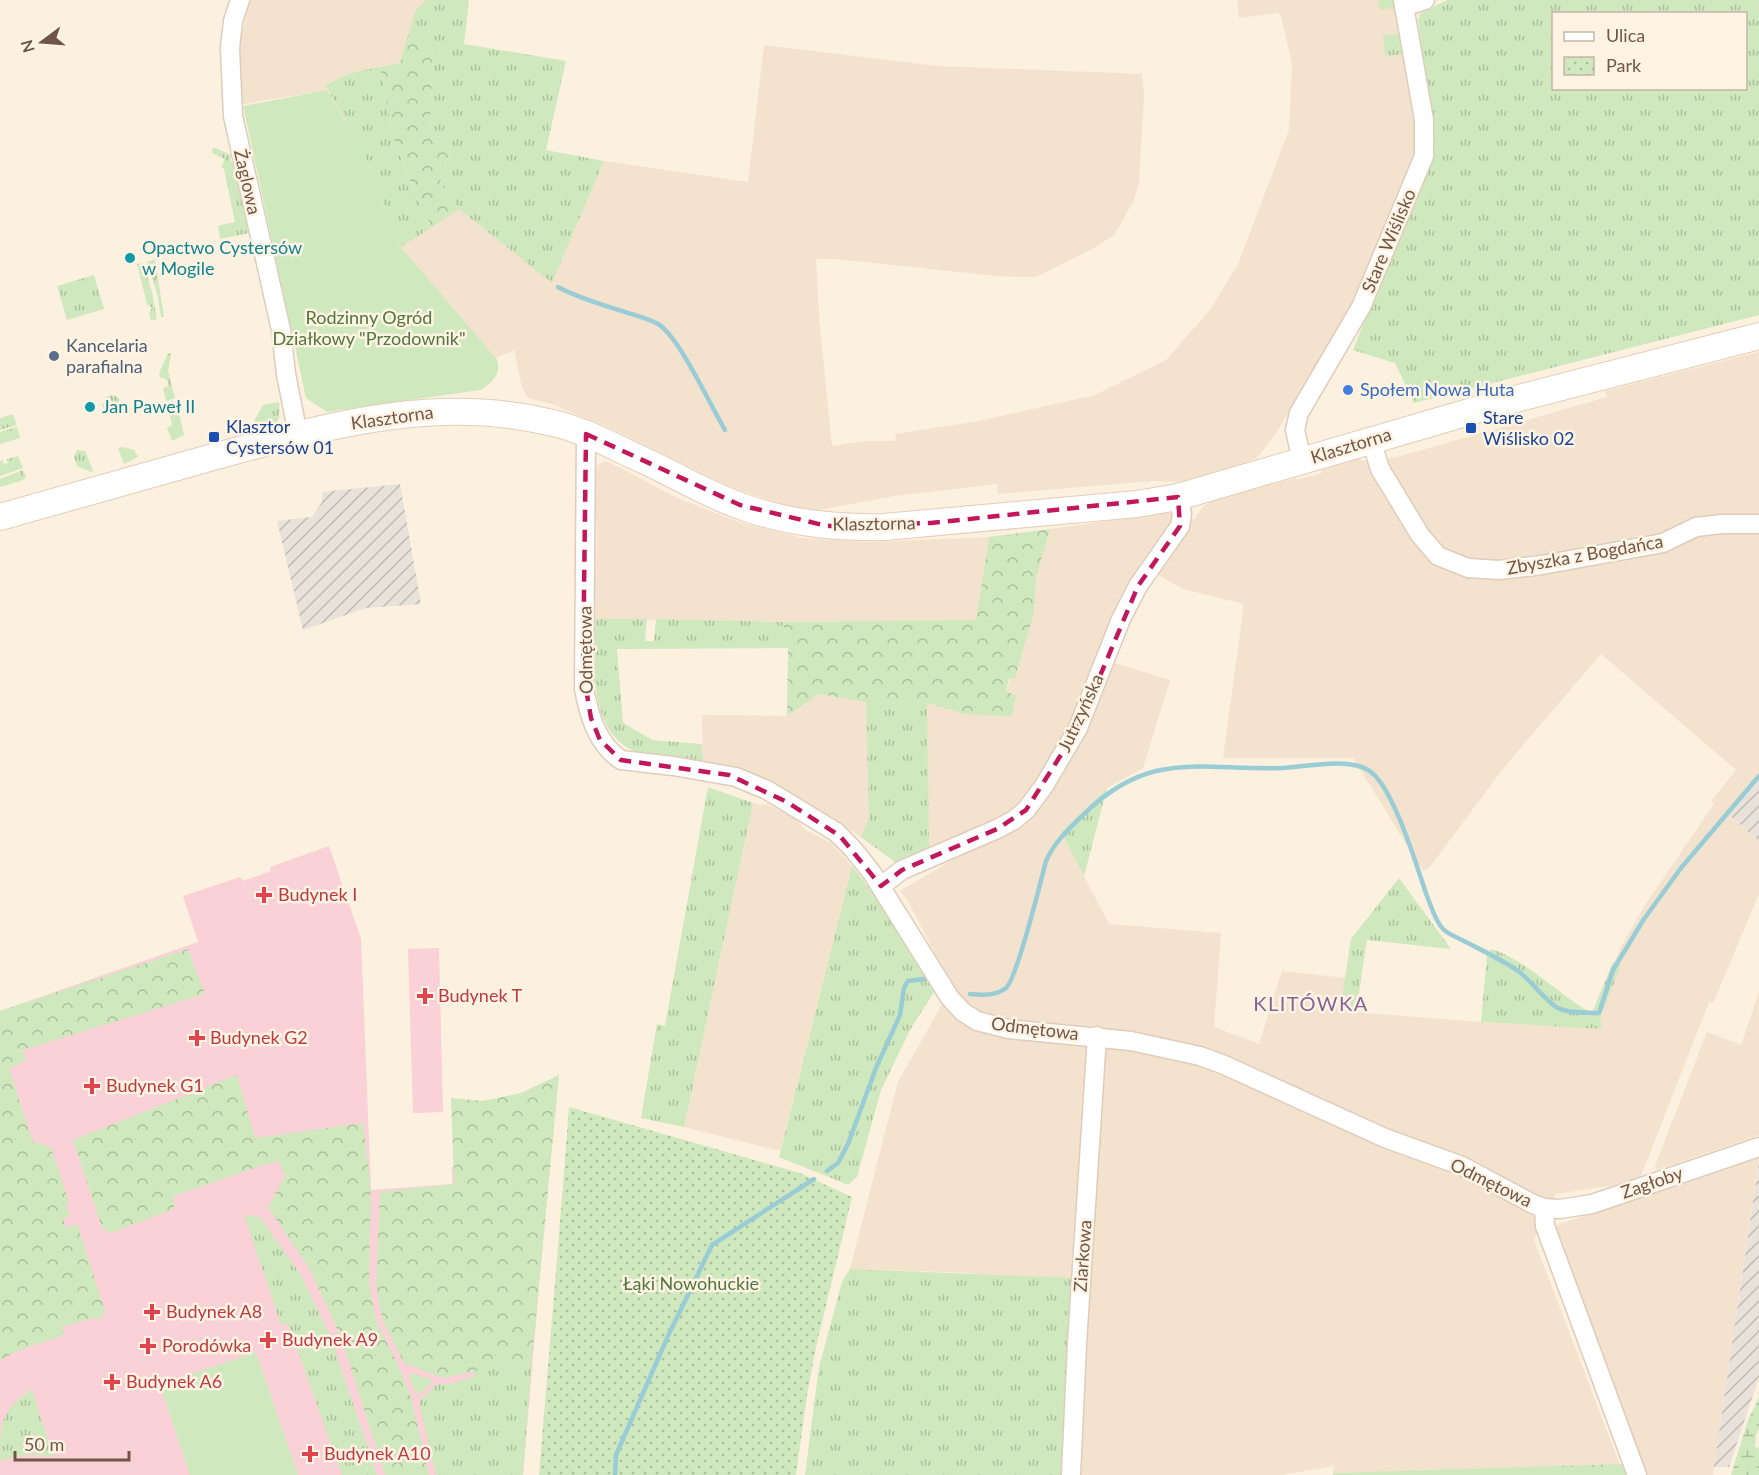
<svg xmlns="http://www.w3.org/2000/svg" width="1759" height="1475" font-family="Lato,sans-serif">
<defs>
<pattern id="industrial-furrows" width="10" height="10" patternUnits="userSpaceOnUse" patternTransform="scale(1.5)"><rect width="10" height="10" fill="#e9e2da"/><path d="M-1 1l2-2M0 10L10 0M9 11l2-2" fill="none" stroke="#c1bab3"/></pattern>
<pattern id="grass-tufts" width="24" height="20" patternUnits="userSpaceOnUse" patternTransform="scale(1.5)"><rect width="24" height="20" fill="#cfe8be"/><path d="M3 7l-1-3M5 7V3M7 7l1-3M15 17l-1-3M17 17v-4M19 17l1-3" fill="none" stroke="#acbf9c"/></pattern>
<pattern id="forest-crowns" width="20" height="18" patternUnits="userSpaceOnUse" patternTransform="scale(1.5)"><rect width="20" height="18" fill="#cfe8be"/><path d="M2 6a3 3 0 1 1 6 0M12 15a3 3 0 1 1 6 0" fill="none" stroke="#acbf9c"/></pattern>
<pattern id="wetland-marsh" width="20" height="14" patternUnits="userSpaceOnUse" patternTransform="scale(1.5)"><rect width="20" height="14" fill="#cfe8be"/><path d="M1 5h8M5 5V1M11 12h8M15 12V8" fill="none" stroke="#acbf9c"/></pattern>
<pattern id="park-dots" width="8" height="8" patternUnits="userSpaceOnUse" patternTransform="scale(1.5)"><rect width="8" height="8" fill="#cfe8be"/><path d="M2 2h.1M6 6h.1" fill="none" stroke="#acbf9c" stroke-width="1.8" stroke-linecap="round"/></pattern>
</defs>
<rect width="100%" height="100%" fill="#fcf0de"/>
<!-- residential -->
<g fill="#f3e2cd">
<polygon points="250,0 426,0 415,11 400,63 350,73 325,84 327,90 238,105 238,49"/>
<polygon points="1237,0 1397,0 1417,123 1417,150 1406,180 1377,254 1344,322 1276,433 1257,458 1237,466 1181,482 1152,481 998,494 997,484 894,496 814,511 794,508 732,488 623,434 552,404 528,398 522,387 514,350 496,358 401,247 459,209 552,283 604,161 748,182 764,45 937,66 1142,74 1144,95 1139,183 1133,202 1114,235 1094,248 1036,277 997,276 836,259 816,259 819,318 832,446 865,441 896,441 895,434 979,421 1095,395 1166,360 1210,310 1238,264 1289,130 1292,64 1281,16 1277,13 1239,18"/>
<polygon points="1759,352 1759,776 1726,812 1759,841 1759,894 1713,1003 1709,1002 1639,1181 1556,1194 1534,1240 1620,1465 1333,1473 1334,1466 1281,1475 1067,1475 974,1273 850,1269 898,1082 952,987 908,901 900,891 1020,820 1068,765 1111,662 1170,680 1143,768 1107,788 1061,832 1109,924 1221,933 1214,1027 1259,1044 1282,971 1346,978 1341,1011 1481,1022 1602,1029 1592,1013 1622,945 1645,905 1714,804 1711,801 1736,770 1601,654 1505,766 1429,868 1423,871 1353,758 1223,758 1244,604 1183,589 1153,572 1180,534 1195,518 1203,507 1211,501 1296,478 1297,480 1322,473 1321,469 1359,457 1363,461 1397,457 1607,397 1605,391"/>
<polygon points="604,461 621,468 675,497 738,522 802,538 868,542 989,537 976,620 789,622 593,619 597,541 594,468"/>
<polygon points="1173,512 1175,517 1065,745 1016,809 974,834 929,848 898,864 855,833 768,779 703,761 702,715 787,716 819,694 866,702 927,703 965,714 1006,692 1034,613 1036,579 1050,529"/>
<polygon points="753,803 762,805 767,804 796,819 805,830 831,843 852,866 780,1151 684,1127"/>
<polygon points="1759,992 1759,1135 1656,1170 1655,1166 1707,1032 1741,1045"/>
<polygon points="1759,1157 1713,1475 1646,1475 1554,1226"/>
</g>
<!-- industrial -->
<g fill="url(#industrial-furrows)">
<polygon points="400,484 421,604 366,608 303,630 277,521 312,517 322,502 322,492"/>
<polygon points="1759,776 1759,841 1726,812"/>
<polygon points="1759,1161 1759,1377 1729,1467 1714,1467"/>
</g>
<!-- medical -->
<g fill="#f9d1d6">
<polygon points="329,846 361,939 371,1190 452,1184 452,1167 550,1157 523,1475 0,1475 0,1011 198,942 183,896 240,877 243,881 271,871 270,867"/>
<polygon points="439,948 443,1112 413,1113 408,949"/>
</g>
<!-- grass -->
<g fill="url(#grass-tufts)" fill-rule="evenodd">
<polygon points="426,0 469,0 464,44 566,61 546,150 604,161 552,283 459,209 440,183 454,138 430,136 433,45 407,39 415,11"/>
<path d="M1447,0H1759V315L1414,403L1395,363L1353,350L1434,146L1418,20L1420,14ZM1554,14H1746V88H1554Z"/>
<polygon points="1403,34 1407,54 1385,56 1383,35"/>
<polygon points="380,67 393,137 422,210 432,227 401,247 363,152 325,85 350,73"/>
<polygon points="213,147 231,155 231,161 244,180 254,232 220,239 218,226 235,222 224,169 221,167 225,159 212,153"/>
<polygon points="155,259 164,317 161,317 157,293 147,262"/>
<polygon points="143,263 152,292 157,319 151,321 149,313 152,308 147,304 137,264"/>
<polygon points="94,275 104,309 67,320 57,286"/>
<polygon points="168,353 171,354 168,371 175,398 166,401 163,388 169,386 167,380 160,377 159,373"/>
<polygon points="111,395 118,397 120,404 116,409 105,413 102,404 106,403 104,398"/>
<path d="M279,402C282,427 272,431 248,432L263,405Z"/>
<polygon points="178,409 184,435 172,441 167,428 172,425 169,411"/>
<polygon points="13,414 17,425 0,430 0,418"/>
<polygon points="17,427 20,438 0,444 0,432"/>
<polygon points="123,447 134,450 138,457 124,464 118,448"/>
<polygon points="77,450 85,451 93,471 91,472 77,466 74,457"/>
<polygon points="18,456 23,468 0,476 0,461 2,460 4,464 8,463 7,459"/>
<polygon points="23,470 26,478 23,480 0,487 0,479"/>
<path d="M593,619H647L645,641H654L656,619L783,622L788,648L617,649L623,723L652,740L702,744L703,761C680,758 651,759 630,749C589,729 593,658 593,619Z"/>
<polygon points="866,702 927,703 929,848 898,864 861,837 869,819"/>
<polygon points="708,787 753,803 684,1127 641,1118 657,1024 665,1026"/>
<polygon points="1107,788 1084,876 1061,832"/>
<polygon points="852,866 876,897 934,992 910,1030 881,1090 857,1177 849,1184 846,1184 779,1157"/>
<polygon points="1399,878 1451,949 1367,940 1356,1012 1340,1011 1351,939"/>
<path d="M1491,949C1525,959 1559,995 1592,1013L1613,962L1621,965L1600,1018L1602,1029L1481,1022L1487,956Z"/>
<polygon points="244,1215 260,1217 301,1275 330,1335 377,1475 342,1475 288,1324 281,1325"/>
<polygon points="850,1269 1075,1278 1067,1475 805,1475 819,1367 842,1282"/>
<polygon points="532,1359 523,1475 436,1475 419,1402 437,1384 451,1384 475,1376 473,1371"/>
<polygon points="412,1373 430,1379 432,1382 421,1393 416,1393 409,1377"/>
<path d="M32,1389L53,1455L52,1457C33,1452 18,1455 0,1461C0,1422 0,1412 32,1389Z"/>
</g>
<!-- forest -->
<g fill="url(#forest-crowns)">
<polygon points="407,39 433,44 430,136 454,138 440,183 459,209 432,227 422,210 393,137 380,67 400,63"/>
<polygon points="1050,529 1036,579 1034,613 1015,678 1009,679 1006,691 1016,696 1012,716 965,714 927,703 866,702 819,694 787,716 788,648 783,622 976,620 989,537"/>
<polygon points="188,949 205,994 23,1050 26,1061 9,1068 33,1143 40,1143 51,1148 69,1202 66,1203 70,1216 63,1219 66,1228 77,1224 105,1311 99,1322 97,1317 62,1327 64,1335 20,1350 0,1360 0,1011"/>
<polygon points="237,1075 255,1138 363,1123 371,1193 369,1284 376,1321 397,1363 411,1397 429,1475 385,1475 341,1337 309,1268 268,1207 285,1176 279,1161 263,1165 174,1196 174,1209 110,1233 102,1228 73,1140"/>
<polygon points="559,1075 532,1359 443,1378 404,1363 382,1319 376,1284 380,1192 454,1184 451,1098 483,1101 521,1093"/>
<polygon points="1622,1464 1626,1475 1333,1475 1333,1473"/>
</g>
<!-- wetland -->
<polygon fill="url(#wetland-marsh)" points="1759,1397 1759,1428 1756,1435 1755,1447 1759,1448 1759,1475 1731,1475 1748,1420"/>
<!-- park -->
<path fill="url(#park-dots)" d="M569,1107L800,1173L852,1197L816,1347L807,1395L796,1475H539C549,1352 560,1230 569,1107Z"/>
<!-- garden -->
<g fill="#cfe8be">
<polygon points="1378,0 1397,0 1399,7 1380,10"/>
<path d="M327,90L363,152L401,247L496,358C503,372 493,383 480,390L327,412L306,398L243,106Z"/>
<polygon points="256,1352 298,1475 190,1475 160,1385"/>
</g>
<g fill="none" stroke-linecap="round" stroke-linejoin="round">
<!-- stream -->
<g stroke="#9accd6" stroke-width="4.5">
<path d="M558,287C580,299 604,305 628,313C638,316 649,319 658,324C679,336 711,407 725,430"/>
<path d="M970,994C982,995 996,996 1006,988C1017,979 1041,880 1046,861C1055,841 1068,830 1083,815C1151,748 1200,771 1283,768C1306,767 1347,757 1368,770C1393,784 1417,868 1427,896C1431,906 1435,921 1443,929C1448,934 1456,937 1462,940C1481,950 1501,959 1518,971C1531,980 1545,1001 1558,1008C1570,1014 1587,1012 1599,1013L1613,970L1644,919L1681,868L1759,776"/>
<polyline points="827,1171 838,1163 848,1144 876,1068 900,1015 904,988 908,981 924,979"/>
<polyline points="615,1475 616,1455 668,1336 712,1245 814,1179"/>
</g>
<defs>
<g id="street">
<polyline points="240,0 233,21 230,48 233,116 281,330 286,374 298,435"/>
<polyline points="1404,7 1425,0"/>
<path d="M586,434L584,689C589,715 597,744 621,760L673,766L736,777L767,790L836,832L853,849L872,873L950,998L963,1012L977,1021L1009,1029L1131,1041L1200,1056L1222,1064L1385,1138L1462,1166L1533,1204L1544,1208L1560,1209L1592,1204L1759,1147"/>
<polyline points="1371,440 1380,469 1420,535 1438,556 1468,568 1499,570 1542,565 1663,543 1696,527 1722,524 1759,524"/>
<polyline points="1302,461 1295,430 1299,413 1361,307 1424,156 1424,120 1403,0"/>
<polyline points="881,886 902,870 997,829 1014,820 1026,810 1044,786 1078,728 1121,619 1138,586 1180,526 1182,514 1178,497"/>
<polyline points="1544,1208 1545,1226 1637,1475"/>
<polyline points="1071,1475 1077,1344 1097,1036"/>
</g>
<path id="secondary" d="M0,517C71,497 142,477 213,457C327,426 435,394 553,423C584,430 614,447 643,460C679,477 714,498 752,510C795,524 839,528 884,527L1137,504L1178,497L1500,403L1759,336"/>
</defs>
<!-- street casing -->
<use href="#street" stroke="#dfccbb" stroke-width="21"/>
<!-- secondary casing -->
<use href="#secondary" stroke="#e4cdb9" stroke-width="28"/>
<!-- street -->
<use href="#street" stroke="#fff" stroke-width="18"/>
<!-- secondary -->
<use href="#secondary" stroke="#fff" stroke-width="26"/>
</g>
<!-- marked area -->
<path fill="none" stroke="#c2185b" stroke-width="4.5" stroke-dasharray="12 8" stroke-linejoin="round" d="M586,434L740,505L827,526L931,523L1178,497L1180,526L1138,586L1078,728L1026,810L997,829L902,870L881,886L840,836L787,802L729,775L621,760L600,740L591,718L583,671Z"/>
<!-- markers -->
<g fill="#0f9aa8" stroke="#fff4e4" stroke-width="2">
<circle cx="130" cy="258" r="6"/>
<circle cx="90" cy="407" r="6"/>
</g>
<circle fill="#5c6f8a" stroke="#fff4e4" stroke-width="2" cx="54" cy="356" r="6"/>
<circle fill="#3f7fe0" stroke="#fff4e4" stroke-width="2" cx="1348" cy="390" r="6"/>
<g fill="#1a4fb4" stroke="#fff4e4" stroke-width="2">
<rect x="1465" y="422" width="12" height="12" rx="3"/>
<rect x="208" y="431" width="12" height="12" rx="3"/>
</g>
<g fill="#e0444e" stroke="#fff4e4" stroke-width="2">
<path d="M261 886h6v6h6v6h-6v6h-6v-6h-6v-6h6z"/>
<path d="M422 987h6v6h6v6h-6v6h-6v-6h-6v-6h6z"/>
<path d="M194 1029h6v6h6v6h-6v6h-6v-6h-6v-6h6z"/>
<path d="M89 1077h6v6h6v6h-6v6h-6v-6h-6v-6h6z"/>
<path d="M149 1303h6v6h6v6h-6v6h-6v-6h-6v-6h6z"/>
<path d="M265 1331h6v6h6v6h-6v6h-6v-6h-6v-6h6z"/>
<path d="M145 1337h6v6h6v6h-6v6h-6v-6h-6v-6h6z"/>
<path d="M109 1373h6v6h6v6h-6v6h-6v-6h-6v-6h6z"/>
<path d="M307 1445h6v6h6v6h-6v6h-6v-6h-6v-6h6z"/>
</g>
<g text-anchor="middle" stroke-width="5" stroke-linejoin="round" paint-order="stroke">
<!-- street labels -->
<g font-size="18" fill="#715647" stroke="#fff4e4">
<text transform="translate(247 182) rotate(77)" y="6">Żaglowa</text>
<text transform="translate(1389 241) rotate(-67)" y="6">Stare Wiślisko</text>
<text transform="translate(392 418) rotate(-8)" y="6">Klasztorna</text>
<text transform="translate(1351 446) rotate(-17)" y="6">Klasztorna</text>
<text transform="translate(874 524) rotate(-1)" y="6">Klasztorna</text>
<text transform="translate(1585 555) rotate(-10)" y="6">Zbyszka z Bogdańca</text>
<text transform="translate(586 650) rotate(-91)" y="6">Odmętowa</text>
<text transform="translate(1081 713) rotate(-65)" y="6">Jutrzyńska</text>
<text transform="translate(1035 1029) rotate(7)" y="6">Odmętowa</text>
<text transform="translate(1491 1183) rotate(26)" y="6">Odmętowa</text>
<text transform="translate(1652 1183) rotate(-19)" y="6">Zagłoby</text>
<text transform="translate(1083 1256) rotate(-86)" y="6">Ziarkowa</text>
</g>
<!-- culture labels -->
<g font-size="18" fill="#0d838f" stroke="#fff4e4" text-anchor="start">
<text x="142" y="254">Opactwo Cystersów<tspan x="142" dy="21">w Mogile</tspan></text>
<text x="102" y="413">Jan Paweł II</text>
</g>
<!-- park labels -->
<g font-size="18" fill="#507740" stroke="#fff4e4">
<text x="369" y="324">Rodzinny Ogród<tspan x="369" dy="21">Działkowy "Przodownik"</tspan></text>
<text x="691" y="1290">Łąki Nowohuckie</text>
</g>
<!-- service labels -->
<g font-size="18" fill="#4e5e75" stroke="#fff4e4" text-anchor="start">
<text x="66" y="352">Kancelaria<tspan x="66" dy="21">parafialna</tspan></text>
</g>
<!-- shop labels -->
<g font-size="18" fill="#366cbe" stroke="#fff4e4" text-anchor="start">
<text x="1360" y="396">Społem Nowa Huta</text>
</g>
<!-- transit labels -->
<g font-size="18" fill="#164399" stroke="#fff4e4" text-anchor="start">
<text x="1483" y="424">Stare<tspan x="1483" dy="21">Wiślisko 02</tspan></text>
<text x="226" y="433">Klasztor<tspan x="226" dy="21">Cystersów 01</tspan></text>
</g>
<!-- health labels -->
<g font-size="18" fill="#be3a42" stroke="#fff4e4" text-anchor="start">
<text x="278" y="901">Budynek I</text>
<text x="438" y="1002">Budynek T</text>
<text x="210" y="1044">Budynek G2</text>
<text x="106" y="1092">Budynek G1</text>
<text x="166" y="1318">Budynek A8</text>
<text x="282" y="1346">Budynek A9</text>
<text x="162" y="1352">Porodówka</text>
<text x="126" y="1388">Budynek A6</text>
<text x="324" y="1460">Budynek A10</text>
</g>
<!-- neighbourhood labels -->
<g font-size="20" letter-spacing="1.5" fill="#846294" stroke="#fff4e4">
<text x="1311" y="1011">KLITÓWKA</text>
</g>
</g>
<!-- legend -->
<rect x="1552" y="12" width="195" height="78" fill="#fff4e4" stroke="#c6b5a5" stroke-width="1.5"/>
<rect x="1564" y="32" width="30" height="9" fill="#ffffff" stroke="#c6b5a5" stroke-width="1.5"/>
<text x="1606" y="42" font-size="18" fill="#715647">Ulica</text>
<rect x="1564" y="57" width="30" height="18" fill="url(#park-dots)" stroke="#c6b5a5" stroke-width="1.5"/>
<text x="1606" y="72" font-size="18" fill="#715647">Park</text>
<!-- north arrow -->
<g transform="translate(42 42) rotate(254)" stroke="#fff4e4" stroke-width="4.5" paint-order="stroke">
<path d="M0-4.5L10 22L0 15L-10 22Z" fill="#715647"/>
<text y="-9" font-size="16" font-weight="bold" text-anchor="middle" fill="#715647">N</text>
</g>
<!-- scale -->
<path d="M15 1451v9h114v-9" fill="none" stroke="#715647" stroke-width="3"/>
<text x="24" y="1451" font-size="18" fill="#715647" stroke="#fff4e4" stroke-width="4.5" paint-order="stroke">50 m</text>
</svg>
